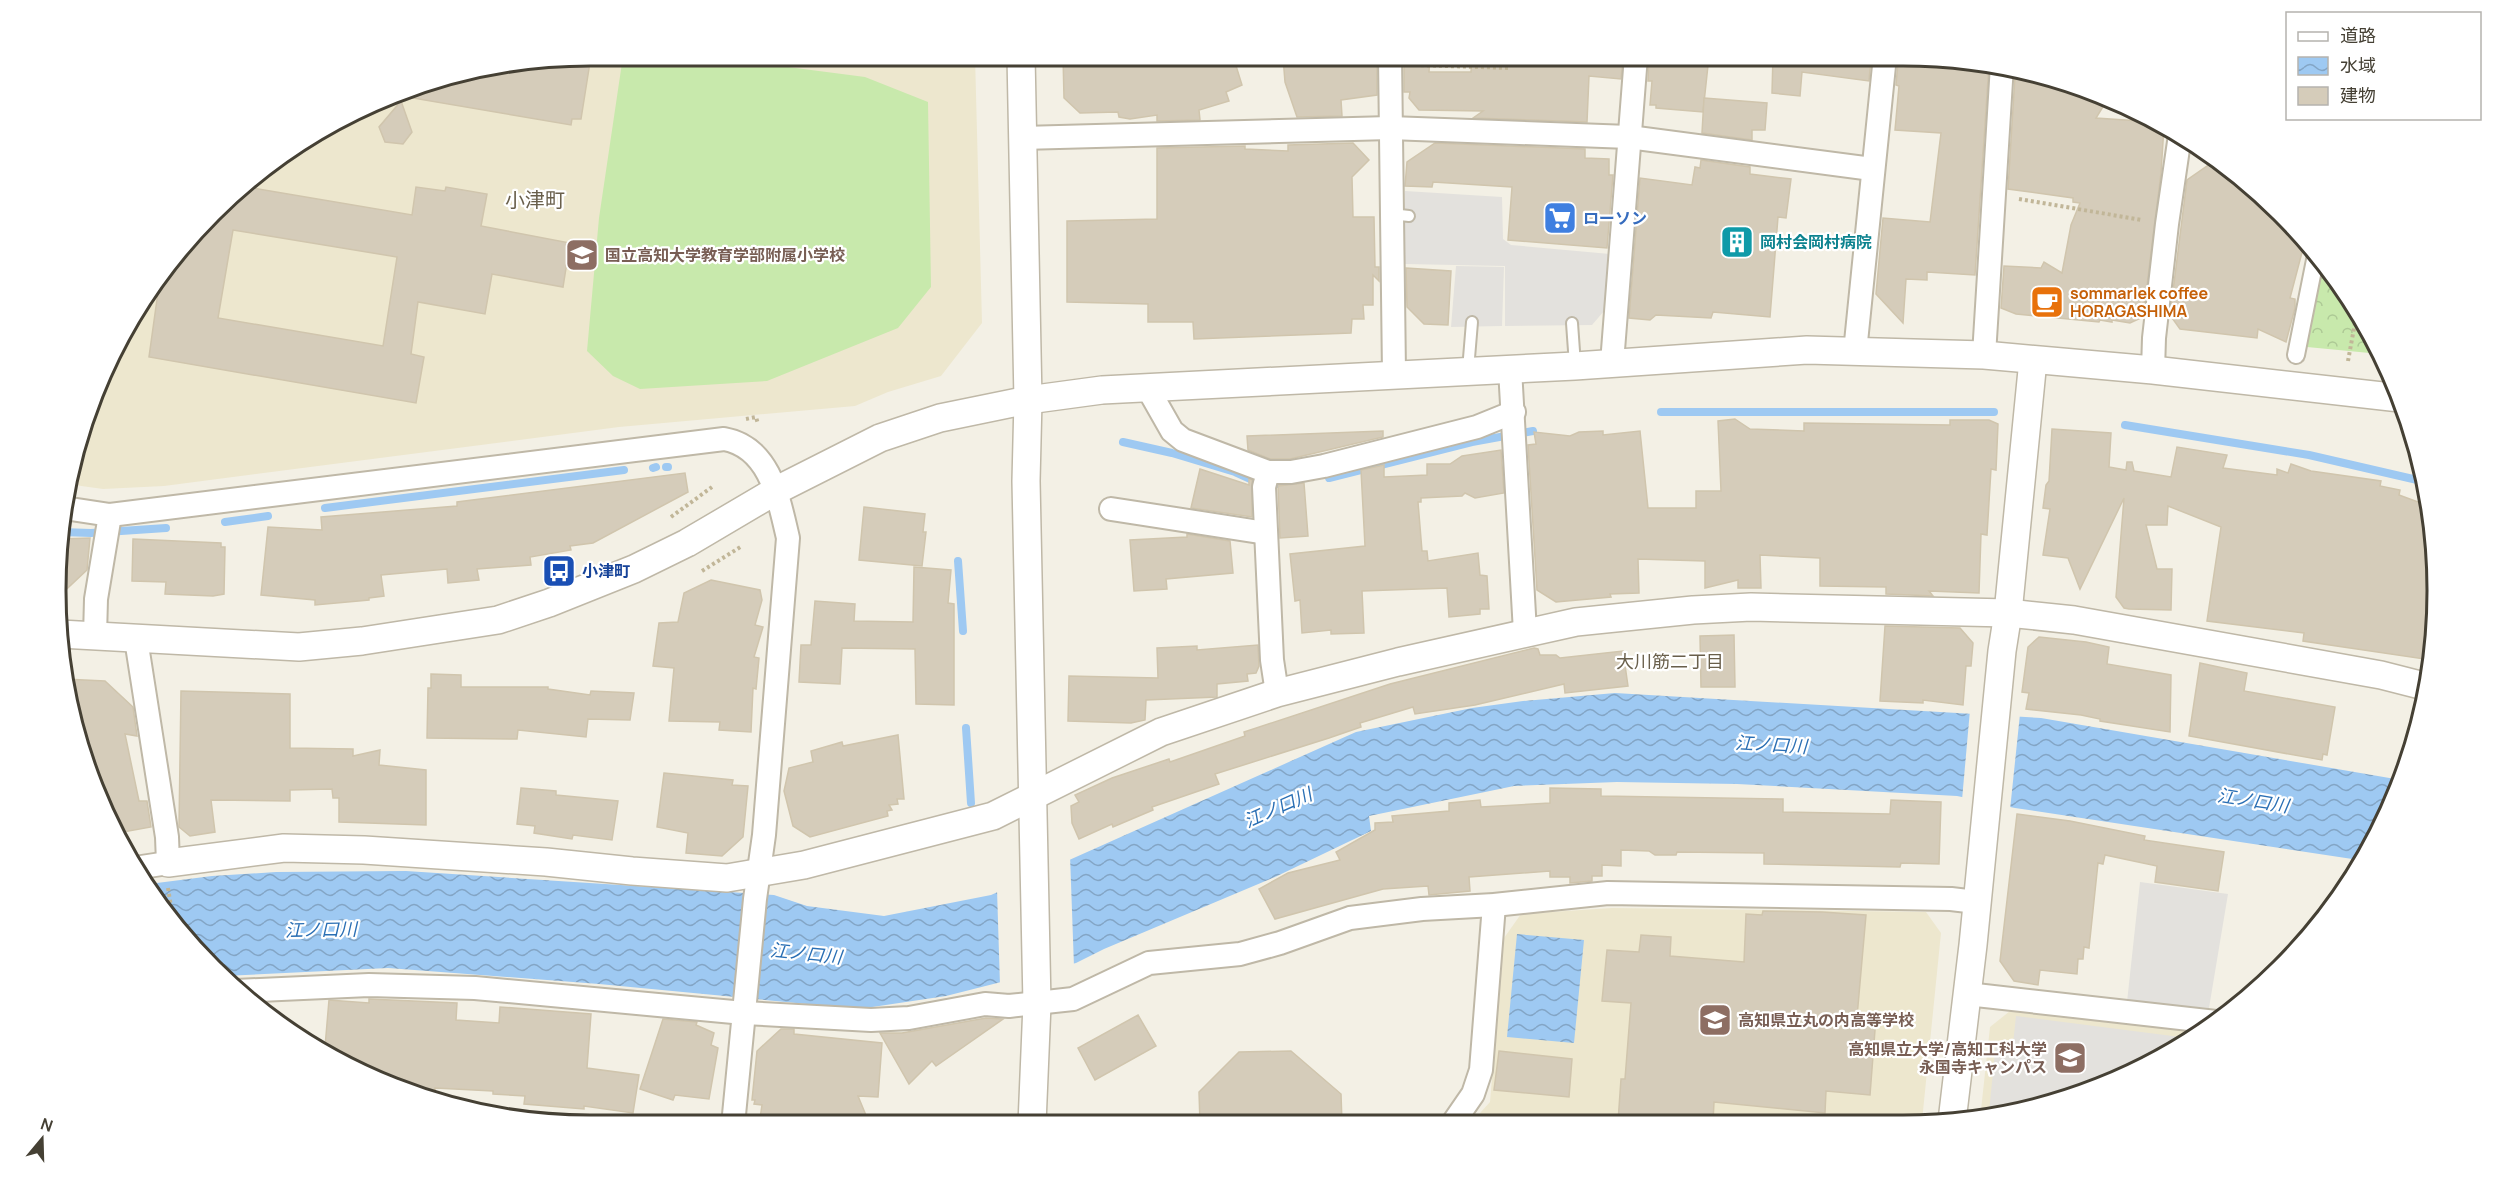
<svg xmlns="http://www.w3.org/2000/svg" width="2493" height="1181" font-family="Manrope,'Noto Sans JP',sans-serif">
<defs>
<pattern id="park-crowns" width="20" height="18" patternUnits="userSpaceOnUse" patternTransform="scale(1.5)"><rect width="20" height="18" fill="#c8e9ac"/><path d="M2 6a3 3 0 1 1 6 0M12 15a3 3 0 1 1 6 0" fill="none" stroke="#adc995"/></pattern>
<pattern id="water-waves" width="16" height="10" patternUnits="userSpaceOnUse" patternTransform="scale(1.5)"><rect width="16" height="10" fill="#9ec9f2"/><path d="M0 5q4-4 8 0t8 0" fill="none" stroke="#83a5c5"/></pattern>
</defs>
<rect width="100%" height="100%" fill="#f3f0e5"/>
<!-- education -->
<g fill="#ede7ce">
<polygon points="591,56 975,56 982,323 941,376 888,392 855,406 619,427 164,486 103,489 67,484 127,323 238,188 323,127 418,84"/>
<polygon points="1612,908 1926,912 1941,933 1922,1121 1471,1123 1490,1102 1504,938 1521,914"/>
<polygon points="2015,1007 2200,1031 2108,1085 1980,1119 1990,1027"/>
</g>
<!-- grass -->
<polygon fill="#c8e9ac" points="623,56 733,56 788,67 865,77 928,102 931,287 898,328 767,381 640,389 613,376 587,351 599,218"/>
<!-- park -->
<polygon fill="url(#park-crowns)" points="2323,264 2347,293 2380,354 2307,347"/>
<!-- parking -->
<g fill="#e3e1dd">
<polygon points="1405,191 1502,197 1503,239 1511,245 1610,254 1604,311 1592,325 1505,326 1505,266 1405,264"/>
<polygon points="1456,266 1504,267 1502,326 1451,327"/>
<polygon points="2140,882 2228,894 2209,1008 2127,1002"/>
<polygon points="2016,1016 2188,1038 2108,1085 1999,1114 1989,1112 1996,1042 2013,1044"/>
</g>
<!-- water -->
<g fill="url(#water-waves)">
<polygon points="1615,693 2041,718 2401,780 2397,795 2359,860 2015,808 1957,796 1737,784 1617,782 1514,786 1369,816 1371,831 1275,877 1104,949 1076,963 946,996 859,1009 599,984 388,968 224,976 149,884 212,876 276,872 406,871 774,895 807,906 884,916 991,895 1356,732 1472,708 1523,701"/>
<polygon points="1517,934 1584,940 1574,1043 1507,1037"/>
</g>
<!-- pier -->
<g fill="#f3f0e5">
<polygon points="1970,710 2020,714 2010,810 1962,800"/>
<polygon points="1070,855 1074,967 1000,986 997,889"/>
</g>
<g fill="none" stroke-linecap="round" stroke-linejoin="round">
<!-- stream -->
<g stroke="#9ec9f2" stroke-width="8">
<polyline points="1661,412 1994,412"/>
<polyline points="2125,425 2309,455 2426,482"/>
<polyline points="1123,442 1172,453 1235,472 1257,482 1289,485"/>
<polyline points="666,467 668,467"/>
<polyline points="653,468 656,467"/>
<polyline points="1329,478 1472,442 1533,431"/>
<polyline points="325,508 624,470"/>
<polyline points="225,522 268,516"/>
<polyline points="61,532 91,533 166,528"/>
<polyline points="958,561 963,631"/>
<polyline points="966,728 971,803"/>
</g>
</g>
<!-- building -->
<g fill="#d5ccba" stroke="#d0c5ad" stroke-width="1.5" fill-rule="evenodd">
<polygon points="591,56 581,119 572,119 571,125 395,95 418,84"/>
<polygon points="1063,56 1233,56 1242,85 1226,92 1229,101 1199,110 1200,120 1157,121 1157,115 1130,119 1119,117 1118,112 1080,113 1064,98"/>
<polygon points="1295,56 1377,56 1377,95 1341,100 1342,116 1297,117 1285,82 1283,57"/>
<polygon points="1404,56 1430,56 1429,72 1471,72 1472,56 1623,56 1621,79 1589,76 1587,122 1473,118 1483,111 1419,110 1409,98 1410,92 1404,92"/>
<polygon points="1649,56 1709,56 1703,112 1656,108 1656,105 1650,105 1652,81 1648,81"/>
<polygon points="1773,56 1856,56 1871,58 1869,81 1802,72 1800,96 1772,93"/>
<polygon points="1902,57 1989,64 1975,275 1927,272 1927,280 1906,279 1903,323 1876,294 1883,218 1930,222 1941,133 1895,130 1899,86 1896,85 1898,62 1902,62"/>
<polygon points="2015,76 2048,78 2109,97 2096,118 2155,122 2164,126 2161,173 2143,317 2130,323 2112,320 2112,322 2100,320 2099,322 2016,314 2001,308 2004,266 2041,268 2044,262 2062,273 2071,225 2080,203 2073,202 2073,198 2008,189"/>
<polygon points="1704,98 1767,103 1765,130 1752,130 1752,140 1702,133"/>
<polygon points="401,101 412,132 403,144 385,142 379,127"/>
<polygon points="1353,143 1369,160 1352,177 1353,217 1374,217 1375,267 1379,267 1379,281 1373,275 1373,305 1363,305 1364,319 1352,319 1351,333 1194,339 1193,322 1148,322 1148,304 1067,302 1067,221 1157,219 1157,148 1245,146 1245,149 1288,151 1288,145"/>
<polygon points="1435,143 1585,149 1585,158 1609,159 1609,175 1613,175 1607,248 1508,240 1512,187 1433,182 1432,187 1405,186 1407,162"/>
<polygon points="1701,160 1750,167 1750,174 1791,179 1786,218 1778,217 1770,317 1713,312 1711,318 1656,315 1650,320 1629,318 1640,178 1692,185 1695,167 1700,168"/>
<polygon points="2219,161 2280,212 2305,241 2290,298 2295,299 2295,308 2286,342 2258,329 2257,338 2180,329 2170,315 2187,180 2210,164"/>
<path d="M241,186L412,215L416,187L445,191L446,187L487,194L481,226L570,243L563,287L492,274L485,314L418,302L411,354L424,357L416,403L149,357L159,285ZM233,230L397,257L383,346L218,318Z"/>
<polygon points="1406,268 1451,271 1448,325 1424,324 1407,307"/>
<polygon points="1735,419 1750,429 1804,431 1804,423 1950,425 1950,420 1989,420 1998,424 1996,470 1991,469 1987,535 1981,534 1979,593 1929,591 1933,596 1886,594 1886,587 1820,586 1820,558 1760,555 1761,588 1738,588 1738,580 1705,588 1705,561 1638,559 1639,593 1610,594 1611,597 1556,602 1537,590 1528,445 1536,444 1534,432 1570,436 1579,432 1603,431 1603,435 1640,431 1648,508 1696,508 1696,491 1721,491 1718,421"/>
<polygon points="2052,429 2111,433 2109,467 2126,470 2127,462 2132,462 2134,471 2171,477 2177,447 2227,455 2223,468 2277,475 2277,469 2288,473 2291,464 2311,471 2381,481 2380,486 2400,490 2399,495 2429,506 2438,590 2431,660 2303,641 2304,633 2207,621 2221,527 2168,506 2167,525 2146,525 2157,569 2172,569 2171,610 2129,609 2124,608 2116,597 2124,498 2080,589 2068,558 2043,555 2050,509 2043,508 2046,485 2049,481"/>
<polygon points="1383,431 1383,437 1290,459 1270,459 1248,450 1247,436"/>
<polygon points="1501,450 1504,493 1475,498 1465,493 1462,496 1421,498 1421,502 1418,502 1422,551 1427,551 1428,561 1478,553 1480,575 1487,576 1489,609 1480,609 1480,614 1449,617 1447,588 1362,591 1364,633 1331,634 1331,630 1302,633 1300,600 1295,601 1290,554 1365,546 1361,470 1384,465 1384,477 1427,475 1427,464 1450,464 1462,456"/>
<polygon points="1200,469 1249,485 1249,479 1252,480 1252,517 1191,508"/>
<polygon points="685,473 688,492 593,543 570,546 571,550 530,557 531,565 477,569 479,580 448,583 447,569 381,575 384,596 369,598 369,600 315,605 315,600 261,595 268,527 322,530 321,517 457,506 457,502"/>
<polygon points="1304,483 1308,536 1280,538 1278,486"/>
<polygon points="864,507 925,514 923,532 926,532 922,566 859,560"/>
<polygon points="1187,534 1230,541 1233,573 1166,579 1167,589 1134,591 1130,540 1187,537"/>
<polygon points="90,538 87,570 56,599 61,539"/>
<polygon points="133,539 221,543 221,547 225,547 224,594 213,596 165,594 166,582 132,581"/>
<polygon points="914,567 951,570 948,603 954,604 954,705 916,704 915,649 842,648 840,684 799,682 801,645 811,645 815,601 855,604 854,621 913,622"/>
<polygon points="711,580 760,590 762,600 755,625 763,627 754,657 759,658 756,689 753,688 751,732 719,730 720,722 669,721 674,668 653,666 659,623 678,622 684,593"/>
<polygon points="1885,626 1960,628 1973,643 1971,666 1966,666 1963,705 1923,700 1923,703 1880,701"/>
<polygon points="1734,635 1735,687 1701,687 1700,636"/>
<polygon points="2039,637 2086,642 2109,647 2107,664 2171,675 2170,732 2100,721 2100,719 2081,715 2026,709 2029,693 2022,692 2028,647"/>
<polygon points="1258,645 1259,666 1256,673 1247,674 1248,681 1217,684 1217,697 1146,700 1145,720 1131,723 1068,721 1069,676 1158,678 1157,648 1197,646 1197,650"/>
<polygon points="1534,648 1538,649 1540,655 1556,655 1560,658 1623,651 1628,686 1565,693 1564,684 1475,705 1415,714 1413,707 1360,723 1361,727 1329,738 1215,774 1219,784 1152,807 1153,810 1113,827 1112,824 1079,839 1072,823 1071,806 1079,802 1075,795 1112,778 1169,759 1170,762 1245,736 1244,732 1390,684"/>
<polygon points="2200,663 2247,673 2244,691 2335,707 2327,755 2323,754 2322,760 2189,736"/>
<polygon points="431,674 461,675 461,687 548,687 548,689 590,695 591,691 634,693 630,720 588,719 586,737 518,730 517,739 427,738 428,688 431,688"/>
<polygon points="64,679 105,681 133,707 137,736 125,734 139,801 147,801 151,827 118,833 66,695"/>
<polygon points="181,691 290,694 290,748 353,749 353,756 380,750 379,765 426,770 426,825 339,822 339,798 333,798 332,789 290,790 290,801 211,800 215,832 190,836 179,827"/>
<polygon points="898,735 904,799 897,799 898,804 889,805 892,810 887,811 888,816 810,837 793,826 784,791 789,768 813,762 811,751 842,742 843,746"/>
<polygon points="664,773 733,780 732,785 748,786 743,837 722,856 686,853 688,833 657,827"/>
<polygon points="521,788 556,791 556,795 618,801 612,840 573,835 572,839 534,833 535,826 517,824"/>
<polygon points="1550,788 1601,789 1601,796 1783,799 1783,812 1890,814 1891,800 1941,802 1939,864 1901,863 1900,867 1764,864 1764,853 1677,852 1676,855 1655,855 1649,851 1621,850 1621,866 1602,865 1602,876 1592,876 1592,881 1570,883 1570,877 1550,877 1550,871 1469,877 1470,891 1429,895 1428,886 1383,889 1275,919 1259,889 1288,873 1340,860 1336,852 1375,830 1375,823 1393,822 1392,816 1449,811 1449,803 1480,800 1481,807 1550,803"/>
<polygon points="2017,814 2070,821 2145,836 2144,840 2224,852 2218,891 2155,882 2157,866 2105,855 2103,864 2098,863 2089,948 2084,947 2083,959 2078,959 2077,974 2040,970 2038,985 2014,981 2000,961"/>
<polygon points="1763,911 1822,912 1866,915 1857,1017 1876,1017 1870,1095 1826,1091 1825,1113 1714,1102 1713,1122 1618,1122 1621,1079 1625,1079 1631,1003 1602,1001 1607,950 1639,952 1641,935 1671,937 1670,956 1744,962 1746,914 1762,915"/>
<polygon points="369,999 457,1003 456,1020 499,1023 500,1007 591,1014 587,1068 639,1075 633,1113 584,1106 584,1109 524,1104 525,1096 493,1094 493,1091 435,1088 435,1093 423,1093 411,1092 386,1085 325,1047 329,1000 369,1003"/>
<polygon points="1138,1015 1156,1046 1095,1080 1078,1048"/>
<polygon points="986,1018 1003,1019 936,1066 932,1061 909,1084 880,1033 902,1033"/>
<polygon points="663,1019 697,1022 696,1025 714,1033 711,1045 718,1048 709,1099 675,1095 673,1100 640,1089"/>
<polygon points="781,1029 794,1029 794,1034 882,1043 878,1097 858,1096 870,1125 759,1125 762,1105 754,1104 755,1100 752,1100 757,1051"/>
<polygon points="1291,1051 1341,1094 1342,1123 1200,1123 1199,1092 1239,1052"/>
<polygon points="1499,1051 1572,1059 1569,1097 1494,1090"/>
</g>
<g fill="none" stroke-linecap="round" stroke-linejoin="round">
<defs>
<g id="service">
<polyline points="1391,214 1409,216"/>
<polyline points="1572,323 1575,365"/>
<polyline points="1468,370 1472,322"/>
</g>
<polyline id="pedestrian" points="2296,355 2316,255"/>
<g id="minor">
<polyline points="1390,56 1394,373"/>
<polyline points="1022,138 1390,128 1629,137 1872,169"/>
<polyline points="1855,352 1885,56"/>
<polyline points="1984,355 2002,65"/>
<polyline points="1612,363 1636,56"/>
<polyline points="1510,369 1525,632"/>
<polyline points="2153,370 2154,338 2167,224 2180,135"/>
<polyline points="1147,387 1172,431 1183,440 1268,472 1291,472 1324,466 1477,427 1514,412"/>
<polyline points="1268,472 1264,487 1272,660 1277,693"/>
<path d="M64,508L110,515L724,439C770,447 779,500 788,538L764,835L755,899L733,1125"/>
<polyline points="1111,509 1266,533"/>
<polyline points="95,636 96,599 110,515"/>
<polyline points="135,868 168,863 167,837 136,639"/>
<polyline points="236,991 369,985 475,988 744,1013 871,1020 909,1018 985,1004 1009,1006 1073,999 1149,963 1240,954 1280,943 1350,918 1422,909 1494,905 1608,893 1951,899 1976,902"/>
<polyline points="1967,994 2216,1022"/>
<polyline points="1453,1123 1473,1094 1481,1070 1494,905"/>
</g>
<g id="tertiary">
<polyline points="1021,56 1028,400 1026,481 1037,1004 1032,1124"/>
<polyline points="60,634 299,647 362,641 498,620 549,603 634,569 687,543 777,490 880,438 940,418 1028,400 1102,390 1575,366 1807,350 1984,355 2153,370 2400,398"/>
<polyline points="168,863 284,848 364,850 546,862 632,871 727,878 804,865 993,816 1161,732 1277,693 1398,662 1576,622 1693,610 1751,607 2008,613 2074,620 2381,675 2428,687"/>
<polyline points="1952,1121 1973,945 2002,651 2008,613 2033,360"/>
</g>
</defs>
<!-- service casing -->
<use href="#service" stroke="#bfb8a7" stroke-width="14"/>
<!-- pedestrian casing -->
<use href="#pedestrian" stroke="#bfb8a7" stroke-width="20"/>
<!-- minor casing -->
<use href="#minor" stroke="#bfb8a7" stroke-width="26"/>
<!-- tertiary casing -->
<use href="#tertiary" stroke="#bfb8a7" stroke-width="30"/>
<!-- path -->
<g stroke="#c1b698" stroke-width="4" stroke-dasharray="3 3" stroke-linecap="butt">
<polyline points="1415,65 1510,68"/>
<polyline points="2019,199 2142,220"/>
<polyline points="2348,361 2357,312"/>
<polyline points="746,419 756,417 758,424"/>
<polyline points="671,517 712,487"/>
<polyline points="702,571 742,546"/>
<polyline points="168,888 172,913"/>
</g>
<!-- service -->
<use href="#service" stroke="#fff" stroke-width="10"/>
<!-- pedestrian -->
<use href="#pedestrian" stroke="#fff" stroke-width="16"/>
<!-- minor -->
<use href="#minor" stroke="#fff" stroke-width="22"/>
<!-- tertiary -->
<use href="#tertiary" stroke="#fff" stroke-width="27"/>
</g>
<!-- icons -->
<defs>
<symbol id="supermarket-square" viewBox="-11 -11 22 22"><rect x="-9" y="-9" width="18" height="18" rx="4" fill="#3f7fe0" stroke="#fff"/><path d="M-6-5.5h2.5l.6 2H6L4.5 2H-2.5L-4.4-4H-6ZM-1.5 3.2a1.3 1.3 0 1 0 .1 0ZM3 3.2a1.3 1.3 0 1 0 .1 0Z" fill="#fff"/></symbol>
<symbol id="building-square" viewBox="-11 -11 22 22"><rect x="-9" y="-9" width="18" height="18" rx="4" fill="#0f9aa8" stroke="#fff"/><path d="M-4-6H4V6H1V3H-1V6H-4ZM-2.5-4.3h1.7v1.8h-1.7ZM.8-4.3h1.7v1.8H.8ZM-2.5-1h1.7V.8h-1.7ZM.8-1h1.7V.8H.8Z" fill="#fff"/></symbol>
<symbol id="school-square" viewBox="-11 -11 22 22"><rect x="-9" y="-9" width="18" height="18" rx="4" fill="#8d6e63" stroke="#fff"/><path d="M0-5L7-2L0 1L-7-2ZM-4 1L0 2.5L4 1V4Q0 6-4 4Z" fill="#fff"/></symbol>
<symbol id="cafe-square" viewBox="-11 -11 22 22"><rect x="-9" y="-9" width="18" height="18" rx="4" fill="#e8710a" stroke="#fff"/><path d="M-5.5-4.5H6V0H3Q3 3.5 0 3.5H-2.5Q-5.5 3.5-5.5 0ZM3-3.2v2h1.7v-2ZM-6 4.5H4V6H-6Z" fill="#fff"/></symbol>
<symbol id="bus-square" viewBox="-11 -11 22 22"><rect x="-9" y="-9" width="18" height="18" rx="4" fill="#1a4fb4" stroke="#fff"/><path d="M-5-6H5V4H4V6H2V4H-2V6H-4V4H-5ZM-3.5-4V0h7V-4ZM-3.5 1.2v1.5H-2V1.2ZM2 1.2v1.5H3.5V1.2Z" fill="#fff"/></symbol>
<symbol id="university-square" viewBox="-11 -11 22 22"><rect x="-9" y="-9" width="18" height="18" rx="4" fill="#8d6e63" stroke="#fff"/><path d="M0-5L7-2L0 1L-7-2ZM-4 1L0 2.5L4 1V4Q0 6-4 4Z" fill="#fff"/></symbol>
</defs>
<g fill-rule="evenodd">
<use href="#supermarket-square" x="1541" y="199" width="38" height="38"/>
<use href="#building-square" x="1718" y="223" width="38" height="38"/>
<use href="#school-square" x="563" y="236" width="38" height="38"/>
<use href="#cafe-square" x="2028" y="283" width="38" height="38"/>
<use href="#bus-square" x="540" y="552" width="38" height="38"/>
<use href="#school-square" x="1696" y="1001" width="38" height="38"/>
<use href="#university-square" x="2051" y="1039" width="38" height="38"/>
</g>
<g text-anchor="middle" stroke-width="4.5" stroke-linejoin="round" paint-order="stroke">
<!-- shop labels -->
<g font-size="16" font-weight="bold" fill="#366cbe" stroke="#fff" text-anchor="start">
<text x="1583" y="224">ローソン</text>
</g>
<!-- culture labels -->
<g font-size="16" font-weight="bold" fill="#0d838f" stroke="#fff" text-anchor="start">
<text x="1760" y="248">岡村会岡村病院</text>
</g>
<!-- education labels -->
<g font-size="16" font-weight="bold" fill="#785e54" stroke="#fff" text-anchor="start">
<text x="605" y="261">国立高知大学教育学部附属小学校</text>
<text x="1738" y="1026">高知県立丸の内高等学校</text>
<text x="2047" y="1055" text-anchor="end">高知県立大学/高知工科大学<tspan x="2047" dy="18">永国寺キャンパス</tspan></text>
</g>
<!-- food labels -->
<g font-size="16" font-weight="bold" fill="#c56008" stroke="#fff" text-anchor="start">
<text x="2070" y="299">sommarlek coffee<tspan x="2070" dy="18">HORAGASHIMA</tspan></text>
</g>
<!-- transit labels -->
<g font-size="16" font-weight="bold" fill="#164399" stroke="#fff" text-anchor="start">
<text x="582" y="577">小津町</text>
</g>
<!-- neighbourhood labels -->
<g font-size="18" fill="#695f4b" stroke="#fff">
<text x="1670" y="668">大川筋二丁目</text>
</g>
<!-- water labels -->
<g font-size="18" font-style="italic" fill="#2a6fb4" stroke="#fff">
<text transform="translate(1771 745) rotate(3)" y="6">江ノ口川</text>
<text transform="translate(2253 801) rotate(9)" y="6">江ノ口川</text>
<text transform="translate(1278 808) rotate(-24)" y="6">江ノ口川</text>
<text transform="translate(321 930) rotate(-1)" y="6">江ノ口川</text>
<text transform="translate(806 954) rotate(6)" y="6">江ノ口川</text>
</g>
<!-- quarter labels -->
<g font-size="20" fill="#695f4b" stroke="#fff">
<text x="535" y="207">小津町</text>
</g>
</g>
<!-- crop -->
<path d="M0 0H2493V1181H0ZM590 66H1903A524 524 0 0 1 2427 590V591A524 524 0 0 1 1903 1115H590A524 524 0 0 1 66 591V590A524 524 0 0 1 590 66Z" fill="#fff" fill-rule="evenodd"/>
<path fill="none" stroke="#454034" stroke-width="3" d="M590 66H1903A524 524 0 0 1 2427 590V591A524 524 0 0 1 1903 1115H590A524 524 0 0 1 66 591V590A524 524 0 0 1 590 66Z"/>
<!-- legend -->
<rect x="2286" y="12" width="195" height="108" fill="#ffffff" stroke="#b5b3ae" stroke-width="1.5"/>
<rect x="2298" y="32" width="30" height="9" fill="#ffffff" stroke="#b5b3ae" stroke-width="1.5"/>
<text x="2340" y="42" font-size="18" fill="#454034">道路</text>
<rect x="2298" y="57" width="30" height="18" fill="url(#water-waves)" stroke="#b5b3ae" stroke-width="1.5"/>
<text x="2340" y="72" font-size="18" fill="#454034">水域</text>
<rect x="2298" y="87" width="30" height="18" fill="#d5ccba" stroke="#b5b3ae" stroke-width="1.5"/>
<text x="2340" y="102" font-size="18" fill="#454034">建物</text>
<!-- north arrow -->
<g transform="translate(42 1139) rotate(19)" stroke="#ffffff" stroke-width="4.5" paint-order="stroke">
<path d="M0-4.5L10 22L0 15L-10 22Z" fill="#454034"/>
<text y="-9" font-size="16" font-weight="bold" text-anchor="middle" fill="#454034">N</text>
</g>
</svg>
